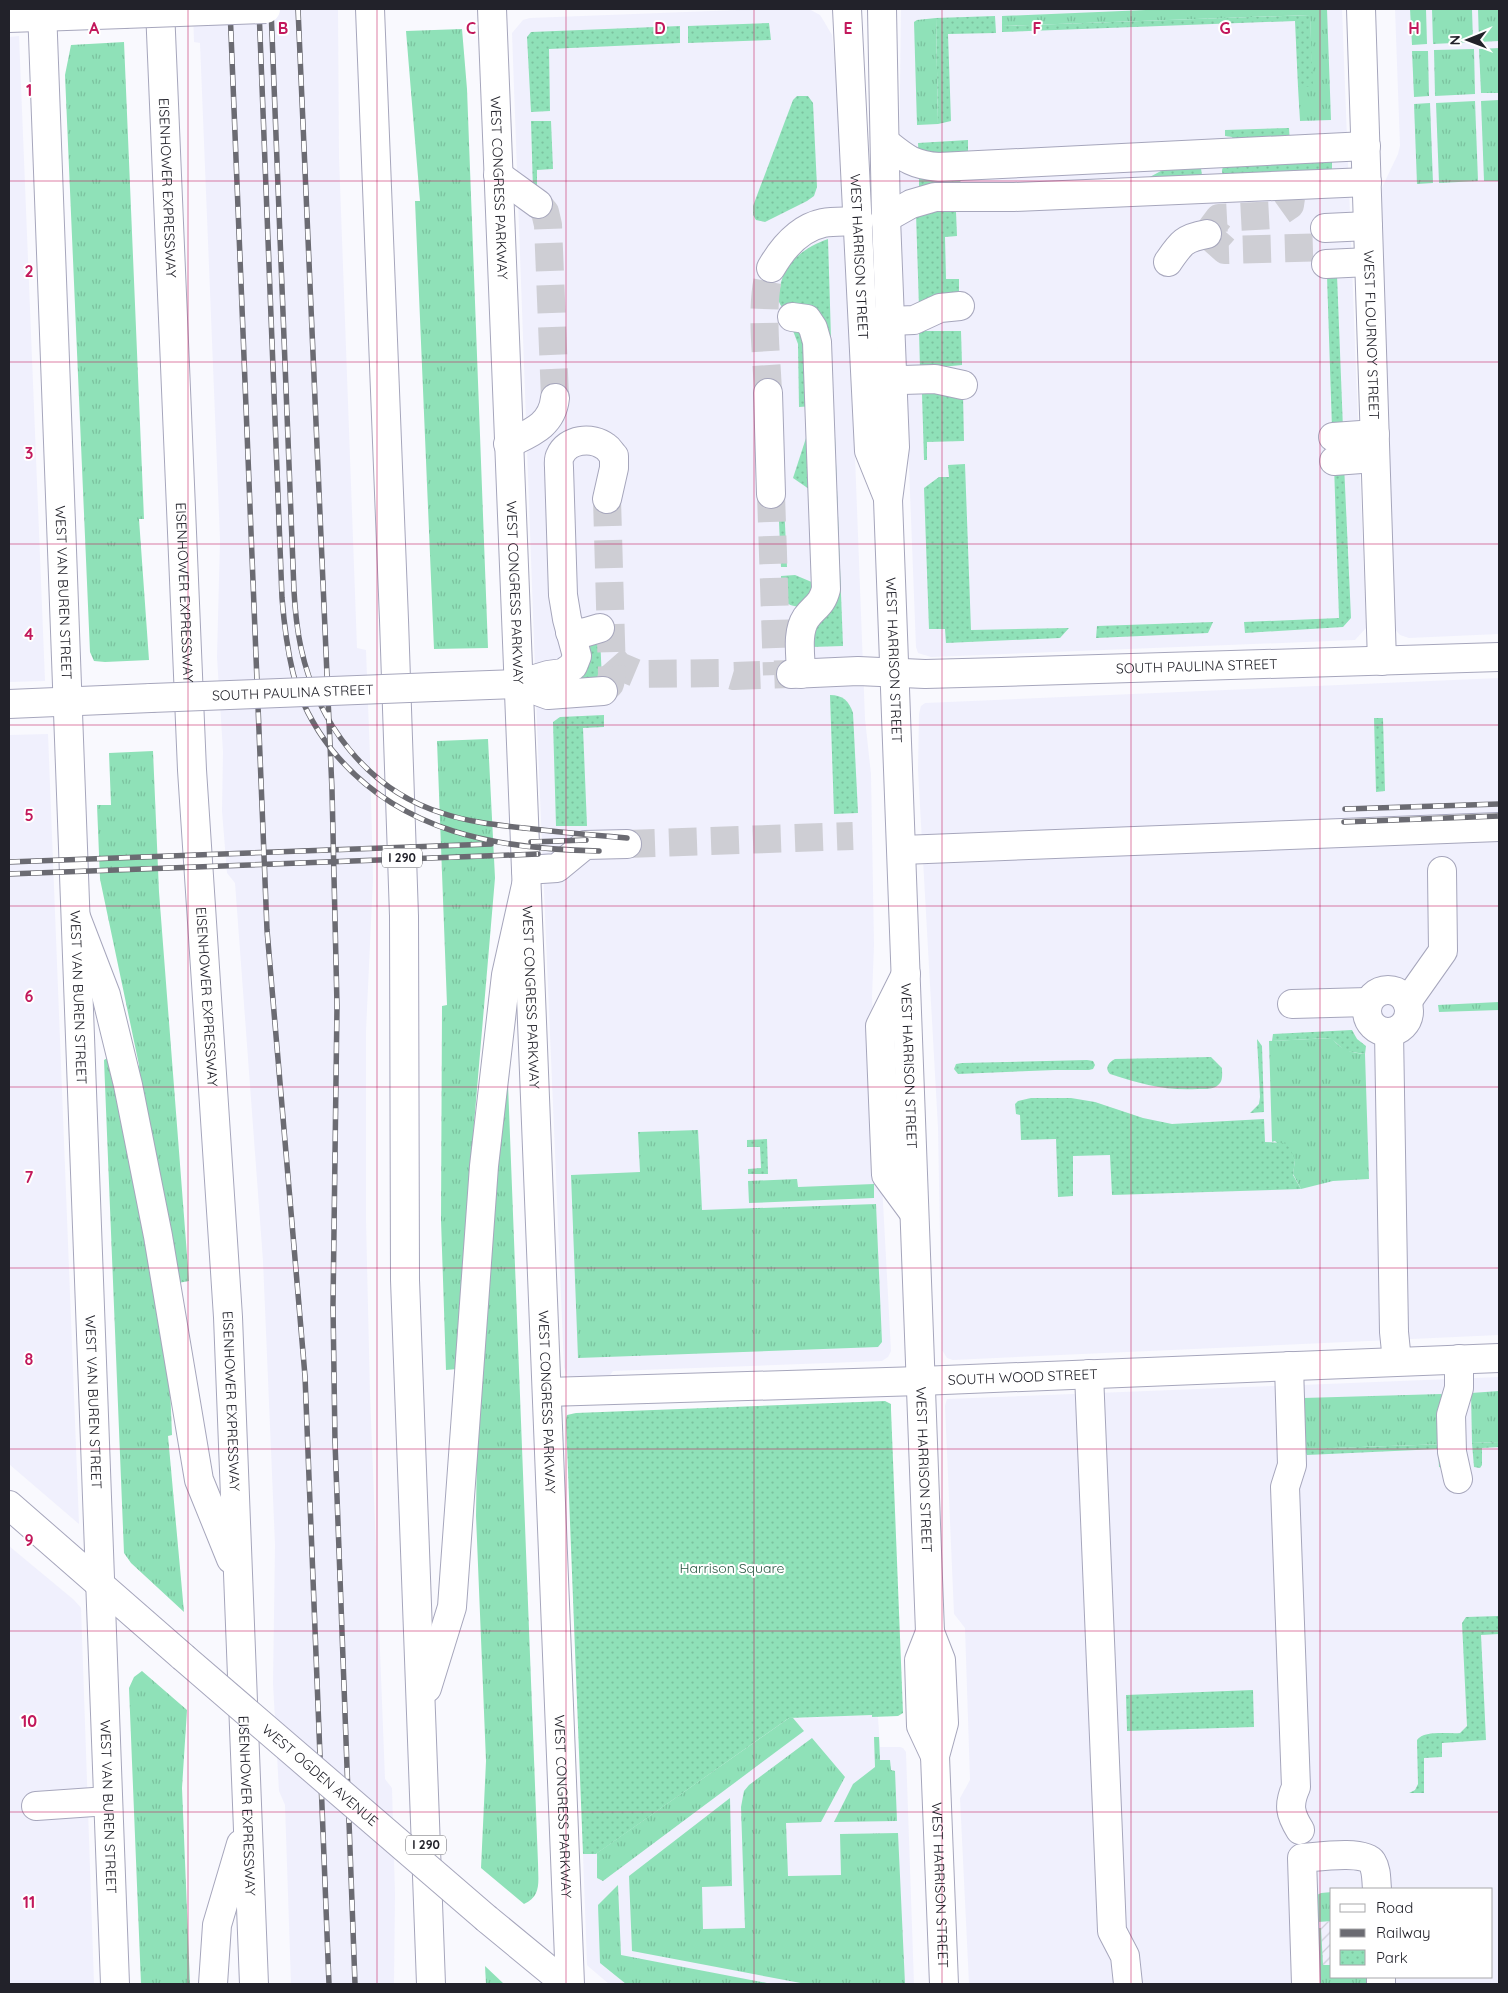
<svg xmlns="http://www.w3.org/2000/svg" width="1508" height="1993" font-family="Quicksand,sans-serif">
<defs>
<pattern id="industrial-furrows" width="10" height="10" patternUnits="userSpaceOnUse" patternTransform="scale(1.25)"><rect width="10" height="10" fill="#f0f0fd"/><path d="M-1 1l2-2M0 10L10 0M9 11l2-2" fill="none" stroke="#ceced9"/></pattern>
<pattern id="grass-tufts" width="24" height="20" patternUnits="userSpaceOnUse" patternTransform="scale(1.25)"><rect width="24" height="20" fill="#8fe1b8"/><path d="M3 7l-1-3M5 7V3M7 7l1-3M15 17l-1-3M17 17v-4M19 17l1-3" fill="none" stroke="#7bc19e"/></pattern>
<pattern id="park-dots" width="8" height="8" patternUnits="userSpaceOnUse" patternTransform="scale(1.25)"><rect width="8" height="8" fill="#8fe1b8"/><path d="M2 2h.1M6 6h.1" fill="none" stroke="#7bc19e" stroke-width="1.8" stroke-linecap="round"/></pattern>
</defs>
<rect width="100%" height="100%" fill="#f9f9fe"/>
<!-- built -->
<g fill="#f0f0fd" fill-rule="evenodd">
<polygon points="193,9 338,9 339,157 357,648 366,650 370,757 373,879 366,1031 366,1220 370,1394 385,1779 392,1788 395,1894 394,1984 291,1984 285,1805 279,1791 273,1684 275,1545 263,1261 235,883 227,873 222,811 223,752 217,657 220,540 200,43 194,42"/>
<polygon points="765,9 809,9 820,15 825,23 832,35 843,141 865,719 871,774 874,945 872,997 891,1351 888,1357 882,1361 613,1371 608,1378 572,1379 567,1375 564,1367 537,725 512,33 523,20 530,18"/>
<polygon points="901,9 1342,9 1366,628 1355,640 931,657 918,653 916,647 900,234 899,174"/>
<polygon points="1395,9 1499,9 1499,634 1409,638 1400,635 1395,629 1393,623 1378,196 1398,154 1400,146"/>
<polygon points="19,36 45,681 9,682 9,37"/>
<polygon points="1499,678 1499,1335 953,1360 947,1358 942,1350 938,1128 918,770 919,714 921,706 925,703"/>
<polygon points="48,734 79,1524 9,1464 9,735"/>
<path d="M1499,1377V1984H969L960,1798L970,1780L965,1628L954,1614L945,1406L947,1399ZM1332,1889H1492V1977H1332Z"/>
<polygon points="9,1546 74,1600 81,1608 94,1984 9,1984"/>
<polygon points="872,1715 873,1717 878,1717 880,1747 900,1747 903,1748 906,1752 914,1984 609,1984 589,1967 587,1965 583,1854 596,1854 789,1718"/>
</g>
<!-- industrial -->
<polygon fill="url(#industrial-furrows)" points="1332,1921 1332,1965 1323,1965 1320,1922"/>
<!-- grass -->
<g fill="url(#grass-tufts)">
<polygon points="1169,9 1327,9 1331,120 1300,121 1298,87 1312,87 1310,15 1002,26 1002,16"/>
<polygon points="1410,9 1426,9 1427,44 1412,45"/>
<polygon points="1432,9 1472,9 1473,42 1433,44"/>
<polygon points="1478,9 1499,9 1499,41 1479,42"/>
<polygon points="936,18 938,124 917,125 914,22 917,20"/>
<polygon points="462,29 467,89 488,648 434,649 415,201 420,201 406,31"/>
<polygon points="124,42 144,519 139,519 149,660 105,662 94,661 90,652 65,75 71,45"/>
<polygon points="1499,48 1499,93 1481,93 1479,49"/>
<polygon points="1474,49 1475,94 1435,96 1434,50"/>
<polygon points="1412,51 1428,51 1429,96 1414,97"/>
<polygon points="1499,100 1499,181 1484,181 1481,101"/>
<polygon points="1475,101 1478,181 1439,183 1436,103"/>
<polygon points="1430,103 1433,183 1417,184 1414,104"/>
<polygon points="488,739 495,878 474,1124 457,1369 446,1370 441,1220 442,1006 447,1005 437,741"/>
<polygon points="153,751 159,892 189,1281 178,1283 137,1070 139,1065 100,879 97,805 111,805 109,753"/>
<polygon points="1499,1002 1499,1010 1439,1012 1438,1005"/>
<path d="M1332,1038C1340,1050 1352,1053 1365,1054L1369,1179L1333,1181L1301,1189L1293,1174L1295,1160L1275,1141L1272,1142L1269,1041Z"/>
<polygon points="109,1057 169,1361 172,1435 168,1436 184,1612 131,1563 124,1553 104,1060"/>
<path d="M508,1084L538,1863C538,1881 542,1896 524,1904L481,1868L486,1761L476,1516L477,1442L494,1199L504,1086Z"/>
<polygon points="698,1130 702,1210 876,1204 882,1342 878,1347 578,1358 571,1175 640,1172 638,1132"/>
<polygon points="797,1179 798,1187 874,1184 874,1198 749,1203 748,1181"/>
<polygon points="1499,1391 1499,1442 1472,1443 1471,1393"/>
<polygon points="1441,1394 1445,1396 1446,1444 1304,1449 1303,1398"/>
<polygon points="142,1671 187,1710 182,1788 190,1984 141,1984 129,1688 134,1677"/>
<polygon points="789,1718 793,1718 804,1731 603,1881 597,1878 597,1853"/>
<polygon points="874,1737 879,1737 880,1760 890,1760 891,1770 895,1771 897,1821 834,1822 853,1784 875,1767"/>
<polygon points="812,1738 845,1777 821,1822 786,1823 788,1876 841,1875 840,1834 898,1833 905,1984 806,1984 632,1951 629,1876 730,1798 732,1886 702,1887 703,1929 745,1928 741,1807 744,1791 749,1785"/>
<polygon points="618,1885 621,1955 772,1984 626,1984 600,1963 598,1905"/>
<polygon points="1332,1892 1332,1921 1318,1922 1317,1895 1321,1893"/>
<polygon points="1318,1928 1321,1928 1323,1965 1332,1965 1332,1977 1366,1977 1367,1984 1320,1984"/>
<polygon points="485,1966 504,1984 486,1984"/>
</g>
<!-- park -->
<g fill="url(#park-dots)">
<polygon points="1310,15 1313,87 1298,87 1295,21 1002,32 1002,26"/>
<polygon points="995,16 996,33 948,34 951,121 938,124 936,18"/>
<polygon points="769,23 771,40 688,43 688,26"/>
<polygon points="680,26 680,43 549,49 550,111 531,112 527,37 531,32"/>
<polygon points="797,96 808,96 813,103 817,187 814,196 807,201 765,222 756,220 753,215 753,206 793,100"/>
<polygon points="531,121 551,121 553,169 537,170 537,194 533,191"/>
<polygon points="1289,128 1290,143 1234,141 1232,137 1225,136 1225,130"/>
<polygon points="968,140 968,152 919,158 918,143"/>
<path d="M1332,159V173L1223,175C1221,170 1222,168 1226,164Z"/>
<polygon points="1197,164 1201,168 1202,176 988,186 989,184 1148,178 1170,166"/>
<polygon points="919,174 960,177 961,187 919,195"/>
<polygon points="924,208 970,211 956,212 957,236 945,237 946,279 959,279 959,299 919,308 916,213"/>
<path d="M828,239L833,404L827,405L793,307H782C777,301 778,296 780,288C783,263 805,247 828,239Z"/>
<polygon points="1337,275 1343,429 1332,429 1327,276"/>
<polygon points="792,328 803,328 813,406 799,407 798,344"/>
<polygon points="919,331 961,331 962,365 920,369"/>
<polygon points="922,394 963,394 964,441 927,442 927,460 924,460"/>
<polygon points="828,437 835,437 843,646 811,647"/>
<polygon points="806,438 815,438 809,489 793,478"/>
<polygon points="965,464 971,630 1069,628 1060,638 946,643 945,629 929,629 924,488 939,477 949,477 948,465"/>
<polygon points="1344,464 1351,618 1343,627 1245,633 1244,622 1339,618 1334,465"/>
<polygon points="783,481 787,567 781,567 778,499"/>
<path d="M795,575L814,583L816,589L800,607C779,605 781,594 781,576Z"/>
<polygon points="1213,622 1208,633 1096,638 1097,626"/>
<polygon points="600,636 602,681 565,683 584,646"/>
<path d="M830,695C843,695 849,701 853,713L858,813L834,814Z"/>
<polygon points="604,715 604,727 583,728 587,826 556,826 553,722 560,717"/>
<polygon points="1374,718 1383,718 1385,791 1376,792"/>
<polygon points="1352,1030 1357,1039 1366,1046 1365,1054 1345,1051 1331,1038 1272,1041 1273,1034"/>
<polygon points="1257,1039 1262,1046 1264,1112 1250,1113 1259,1104 1260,1097"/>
<path d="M1211,1057L1222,1068C1222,1073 1223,1079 1220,1083C1215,1090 1206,1089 1198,1089C1164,1091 1142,1084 1110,1074C1104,1068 1109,1062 1115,1059Z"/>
<polygon points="1087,1060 1093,1061 1095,1065 1093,1069 1089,1070 1055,1070 958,1074 954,1069 956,1064 962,1063"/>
<polygon points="1031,1098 1071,1098 1095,1102 1143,1118 1172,1124 1264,1119 1265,1142 1284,1143 1290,1148 1295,1160 1293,1175 1301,1189 1112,1195 1110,1155 1073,1156 1073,1196 1058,1197 1056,1139 1021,1140 1020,1115 1016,1114 1015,1104 1018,1101"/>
<polygon points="767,1139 768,1174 748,1174 748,1169 761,1168 760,1147 747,1147 747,1140"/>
<polygon points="885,1401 891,1404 891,1410 903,1713 898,1716 872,1717 872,1715 789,1718 596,1854 583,1854 566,1420 567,1415 576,1413"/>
<polygon points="1499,1442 1499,1447 1482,1448 1482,1465 1480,1468 1474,1467 1472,1443"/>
<polygon points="1446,1444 1444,1468 1439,1467 1438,1449 1307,1455 1304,1449"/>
<path d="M1499,1616V1634L1481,1635L1486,1740L1442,1743V1757L1424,1758V1793H1409L1415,1790L1418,1784L1417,1740C1424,1730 1448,1734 1460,1733L1467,1726L1462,1623L1466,1617Z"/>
<polygon points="1253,1690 1254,1727 1127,1731 1126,1695"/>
</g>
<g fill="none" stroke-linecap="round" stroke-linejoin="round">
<!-- minor-tunnel -->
<g stroke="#ceced4" stroke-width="28" stroke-dasharray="28 14" stroke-linecap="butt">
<polyline points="538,204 545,212 548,225 555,398"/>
<polyline points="1207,234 1225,250 1326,247"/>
<polyline points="1207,234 1219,218 1276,215 1290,205 1291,198"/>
<path d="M768,393C767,359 759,299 771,268"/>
<polyline points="771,494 777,675"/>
<polyline points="612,658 619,666 638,674 724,673 734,676 791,674"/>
<polyline points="603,691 610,684 612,675 607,499"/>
<polyline points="627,844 853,836"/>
</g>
<defs>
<g id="minor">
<path id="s1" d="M42,9L115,1984"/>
<path id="s2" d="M492,9L570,1984"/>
<path id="s3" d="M1361,9L1382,661"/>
<path d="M885,142C905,158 912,165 939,167L1366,146"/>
<polyline points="498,175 538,204"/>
<polyline points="886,218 911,204 935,197 1014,197 1367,182"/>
<polyline points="1325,228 1368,226"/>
<path d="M1168,262C1181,243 1184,238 1207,234"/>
<polyline points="1326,264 1369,262"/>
<path d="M771,268C782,249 799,228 823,223C834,221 847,222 859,221"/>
<path d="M792,317L807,319L813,328L817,342L826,589C822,605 815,606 806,618C796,633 801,657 801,674"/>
<polyline points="867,322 914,320 940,308 960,306"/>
<polyline points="870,381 935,379 963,385"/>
<polyline points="768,393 771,494"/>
<polyline points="1333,437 1375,434"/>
<path d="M508,444C530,433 552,426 555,398"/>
<polyline points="1334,461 1375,458"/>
<polyline points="570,632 583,633 600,628"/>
<path id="s4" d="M791,674L858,671L925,674L1001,672L1499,657"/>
<polyline points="518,684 548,695 603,691"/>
<path d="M435,687L518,684L548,675L563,673L573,666L577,656L567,619L563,595L559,468C559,465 558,459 560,456C567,439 592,436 606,447C609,449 611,453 614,456V468L607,499"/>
<polyline points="9,704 151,698"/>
<polyline points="902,850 1499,827"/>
<polyline points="526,870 557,868 585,845 627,844"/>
<polyline points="906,974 880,1026 886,1175 914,1213"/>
<circle cx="1388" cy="1011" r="21"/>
<polyline points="1407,1002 1443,951 1442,871"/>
<polyline points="1292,1004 1368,1002"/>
<polyline points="1389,1032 1394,1332 1397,1361"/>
<path d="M1289,1366L1292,1465L1285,1487L1296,1787C1288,1805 1290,1814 1300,1830"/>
<polyline points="1089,1374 1112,1931 1125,1956 1128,1984"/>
<path id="s5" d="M547,1392L920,1381L1499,1358"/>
<polyline points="1458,1479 1452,1452 1451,1415 1459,1388 1459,1359"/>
<polyline points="36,1806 108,1801"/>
<polyline points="1381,1977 1381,1984"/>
<path d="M1306,1984L1302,1858C1317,1857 1364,1850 1372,1862C1377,1870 1376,1880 1377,1889"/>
</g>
<g id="major">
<path id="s6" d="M847,9L869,451L888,498"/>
<path id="s7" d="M882,9L886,218L895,447L888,500L930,1632L941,1660L944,1723L935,1756L944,1984"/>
<polyline points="9,18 124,14"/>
<polyline points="9,1505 183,1657"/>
<polyline points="930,1632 919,1660 921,1726 935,1756"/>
<polyline points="487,1919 566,1984"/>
</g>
<g id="highway">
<path id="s8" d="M160,9L192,770L228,1317L254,1984"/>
<polyline points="370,9 394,620 404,916 405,1280 431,1984"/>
<polyline points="76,917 106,995 128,1085 158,1236 199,1480 231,1559"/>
<polyline points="427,1688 452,1607 484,1166 506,975 526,885"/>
<polyline points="213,1984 217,1925 241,1844"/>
</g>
</defs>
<!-- minor casing -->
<use href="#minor" stroke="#a6a6bc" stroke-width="30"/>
<!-- major casing -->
<use href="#major" stroke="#a6a6bc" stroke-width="30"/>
<!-- highway casing -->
<use href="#highway" stroke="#a6a6bc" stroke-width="30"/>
<!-- minor -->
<use href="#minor" stroke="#fff" stroke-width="28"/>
<!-- major -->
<use href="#major" stroke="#fff" stroke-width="28"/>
<!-- highway -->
<use href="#highway" stroke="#fff" stroke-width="28"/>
<defs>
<g id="rail">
<polyline points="230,9 267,930 305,1376 329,1984"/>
<path d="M259,9L282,598C284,623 287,648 293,673C300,701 314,727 332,750C399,833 498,849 599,851"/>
<path d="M271,9L294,591C295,610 297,629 301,648C317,722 367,790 442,813C468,822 497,825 524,828C558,832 592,835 627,838"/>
<polyline points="298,9 332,790 337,1006 333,1306 335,1442 355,1984"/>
<polyline points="1345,809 1499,804"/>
<polyline points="1344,822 1499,816"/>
<polyline points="531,842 586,840"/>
<polyline points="9,862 491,844"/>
<polyline points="9,874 538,854"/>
</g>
</defs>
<!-- rail casing -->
<use href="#rail" stroke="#6b6b72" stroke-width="5.5"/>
<!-- rail -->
<use href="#rail" stroke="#fff" stroke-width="4" stroke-dasharray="11" stroke-linecap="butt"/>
<defs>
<g id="minor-bridge">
<path id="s9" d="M151,698L435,687"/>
</g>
<g id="major-bridge">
<polyline points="124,14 266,9"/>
<path id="s10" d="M183,1657L487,1919"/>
</g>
</defs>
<!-- minor-bridge casing -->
<use href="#minor-bridge" stroke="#a6a6bc" stroke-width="30" stroke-linecap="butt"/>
<!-- major-bridge casing -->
<use href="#major-bridge" stroke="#a6a6bc" stroke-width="30" stroke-linecap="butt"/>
<!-- minor-bridge -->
<use href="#minor-bridge" stroke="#fff" stroke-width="28"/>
<!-- major-bridge -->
<use href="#major-bridge" stroke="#fff" stroke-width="28"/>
</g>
<!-- grid -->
<path fill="none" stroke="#c2185b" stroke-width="1" stroke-opacity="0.55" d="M188,9V1984M377,9V1984M566,9V1984M754,9V1984M942,9V1984M1131,9V1984M1320,9V1984M9,181H1499M9,362H1499M9,544H1499M9,725H1499M9,906H1499M9,1087H1499M9,1268H1499M9,1449H1499M9,1631H1499M9,1812H1499"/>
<g text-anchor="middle" stroke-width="4" stroke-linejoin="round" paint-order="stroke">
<!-- shield labels -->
<g fill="#fff" stroke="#64646a" stroke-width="1">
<rect x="382" y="848.5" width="40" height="19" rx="4"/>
<rect x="406" y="1835.5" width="40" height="19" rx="4"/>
</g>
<g font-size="12" font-weight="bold" fill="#22222a">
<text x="402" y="862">I 290</text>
<text x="426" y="1849">I 290</text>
</g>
<!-- street labels -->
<g font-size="14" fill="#22222a" stroke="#fff">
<text dy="5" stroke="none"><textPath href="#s2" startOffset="179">WEST CONGRESS PARKWAY</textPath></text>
<text dy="5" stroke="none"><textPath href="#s8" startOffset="179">EISENHOWER EXPRESSWAY</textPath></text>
<text dy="5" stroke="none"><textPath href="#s6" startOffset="248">WEST HARRISON STREET</textPath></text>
<text dy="5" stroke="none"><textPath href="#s3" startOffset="326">WEST FLOURNOY STREET</textPath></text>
<text dy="5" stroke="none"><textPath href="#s1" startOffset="584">WEST VAN BUREN STREET</textPath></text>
<text dy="5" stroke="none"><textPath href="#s8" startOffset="584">EISENHOWER EXPRESSWAY</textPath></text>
<text dy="5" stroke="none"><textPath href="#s2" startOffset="584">WEST CONGRESS PARKWAY</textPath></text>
<text dy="5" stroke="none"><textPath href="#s7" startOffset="652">WEST HARRISON STREET</textPath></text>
<text dy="5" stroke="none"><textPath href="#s4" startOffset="406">SOUTH PAULINA STREET</textPath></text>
<text dy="5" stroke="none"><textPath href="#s9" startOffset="142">SOUTH PAULINA STREET</textPath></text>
<text dy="5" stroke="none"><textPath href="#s1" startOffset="989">WEST VAN BUREN STREET</textPath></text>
<text dy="5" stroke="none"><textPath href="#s2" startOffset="989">WEST CONGRESS PARKWAY</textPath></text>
<text dy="5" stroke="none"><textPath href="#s8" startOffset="989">EISENHOWER EXPRESSWAY</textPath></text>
<text dy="5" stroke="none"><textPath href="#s7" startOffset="1058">WEST HARRISON STREET</textPath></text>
<text dy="5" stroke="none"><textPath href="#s5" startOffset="476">SOUTH WOOD STREET</textPath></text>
<text dy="5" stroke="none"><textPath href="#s1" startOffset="1394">WEST VAN BUREN STREET</textPath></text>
<text dy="5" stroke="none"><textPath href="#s8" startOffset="1394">EISENHOWER EXPRESSWAY</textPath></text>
<text dy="5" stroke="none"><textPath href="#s2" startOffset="1394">WEST CONGRESS PARKWAY</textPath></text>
<text dy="5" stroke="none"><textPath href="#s7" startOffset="1462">WEST HARRISON STREET</textPath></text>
<text dy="5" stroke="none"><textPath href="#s10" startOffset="181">WEST OGDEN AVENUE</textPath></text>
<text dy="5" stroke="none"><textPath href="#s8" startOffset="1799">EISENHOWER EXPRESSWAY</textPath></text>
<text dy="5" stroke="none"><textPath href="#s1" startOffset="1799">WEST VAN BUREN STREET</textPath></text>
<text dy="5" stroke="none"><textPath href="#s2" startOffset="1799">WEST CONGRESS PARKWAY</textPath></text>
<text dy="5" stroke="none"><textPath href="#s7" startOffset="1881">WEST HARRISON STREET</textPath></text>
</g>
<!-- park labels -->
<g font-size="14" fill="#26553f" stroke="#fff">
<text x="732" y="1573">Harrison Square</text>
</g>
</g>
<g font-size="16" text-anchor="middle" font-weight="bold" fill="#c2185b" stroke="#fff" stroke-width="4" stroke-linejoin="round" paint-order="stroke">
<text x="94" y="34">A</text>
<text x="283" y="34">B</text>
<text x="471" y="34">C</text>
<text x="660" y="34">D</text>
<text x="848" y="34">E</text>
<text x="1037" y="34">F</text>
<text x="1225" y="34">G</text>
<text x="1414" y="34">H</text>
<text x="29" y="96">1</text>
<text x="29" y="277">2</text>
<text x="29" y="459">3</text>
<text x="29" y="640">4</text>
<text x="29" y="821">5</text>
<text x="29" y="1002">6</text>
<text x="29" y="1183">7</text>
<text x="29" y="1365">8</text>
<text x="29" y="1546">9</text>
<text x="29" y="1727">10</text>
<text x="29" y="1908">11</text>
</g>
<!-- border -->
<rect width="1508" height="1993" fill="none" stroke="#22222a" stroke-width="20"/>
<!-- legend -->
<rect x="1330" y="1888" width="162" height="90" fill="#ffffff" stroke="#a7a7aa"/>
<rect x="1340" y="1904" width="25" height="8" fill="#ffffff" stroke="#a7a7aa"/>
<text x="1376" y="1913" font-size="15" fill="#22222a">Road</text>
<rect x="1340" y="1929" width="25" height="8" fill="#6b6b72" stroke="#a7a7aa"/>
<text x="1376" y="1938" font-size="15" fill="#22222a">Railway</text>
<rect x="1340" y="1950" width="25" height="15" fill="url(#park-dots)" stroke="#a7a7aa"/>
<text x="1376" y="1963" font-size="15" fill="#22222a">Park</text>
<!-- north arrow -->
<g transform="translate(1468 40) rotate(269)" stroke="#ffffff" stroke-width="4" paint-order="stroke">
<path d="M0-4L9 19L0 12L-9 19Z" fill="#22222a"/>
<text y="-8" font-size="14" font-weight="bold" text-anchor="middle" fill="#22222a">N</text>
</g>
</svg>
